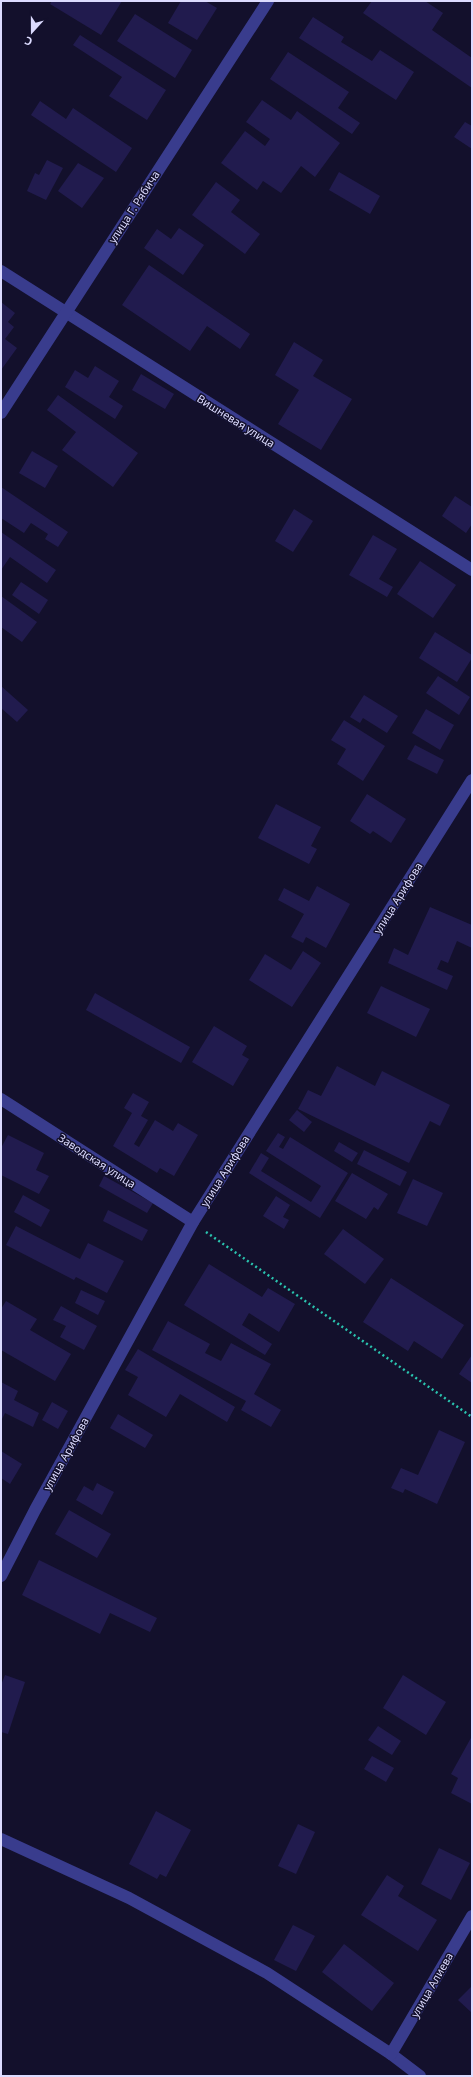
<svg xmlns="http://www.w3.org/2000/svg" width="473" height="2077" font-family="'Noto Sans',sans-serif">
<rect width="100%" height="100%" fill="#13102c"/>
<!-- building -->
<g fill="#211b4e">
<polygon points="52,1 122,1 101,35 50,4"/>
<polygon points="181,1 205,1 217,8 197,40 168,23"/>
<polygon points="372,1 425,1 443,13 432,30 472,58 472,88 363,13"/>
<polygon points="135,14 192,50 175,78 117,41"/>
<polygon points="313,17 344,37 341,42 372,61 380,50 414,72 396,100 299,38"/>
<polygon points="80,35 166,90 147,120 109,96 122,77 73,45"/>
<polygon points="288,52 349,92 338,108 360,123 352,134 270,79"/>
<polygon points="262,100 291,120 297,111 340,143 315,177 301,166 281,193 263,181 257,190 221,163 245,131 265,146 270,139 246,122"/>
<polygon points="40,101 66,119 73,108 132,148 116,172 31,115"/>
<polygon points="465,122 472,126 472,149 454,137"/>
<polygon points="47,160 63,168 46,200 27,191 35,173 39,175"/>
<polygon points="78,163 104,178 82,208 58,191"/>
<polygon points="339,172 380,196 370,214 329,190"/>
<polygon points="216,182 240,200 231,212 260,234 245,254 192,215"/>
<polygon points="179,228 204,245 183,275 144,248 157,229 171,239"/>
<polygon points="149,265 250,334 240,349 207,326 190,351 122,305"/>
<polygon points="1,302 15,313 8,322 14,327 5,339 17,348 1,370"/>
<polygon points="294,342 323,360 313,376 352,399 321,450 278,424 299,390 275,375"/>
<polygon points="95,366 119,381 109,397 123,406 115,419 65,387 75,370 88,378"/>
<polygon points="141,374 174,394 165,409 132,390"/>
<polygon points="58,395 138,453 113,487 62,450 76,432 47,410"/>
<polygon points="32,451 58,466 45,488 19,473"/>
<polygon points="1,487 68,532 58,547 45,539 48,534 31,523 24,533 1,518"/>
<polygon points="455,496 472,507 472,524 466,533 442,516"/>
<polygon points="294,509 313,521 293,552 275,541"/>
<polygon points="1,532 56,570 47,583 10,557 1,570"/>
<polygon points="373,535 397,549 379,579 393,587 387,597 349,575"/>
<polygon points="420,561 456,585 433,618 397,594"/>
<polygon points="21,582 48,600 39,614 12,595"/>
<polygon points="1,596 37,622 22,642 1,627"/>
<polygon points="435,632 472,655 472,658 457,682 419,658"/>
<polygon points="438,676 470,697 459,715 426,693"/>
<polygon points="1,686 28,710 17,722 1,708"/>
<polygon points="364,695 398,716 387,733 363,718 360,723 350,717"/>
<polygon points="426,709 454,725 440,750 412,733"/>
<polygon points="344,720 385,746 363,781 337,764 346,749 331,740"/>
<polygon points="415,745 444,760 437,774 407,759"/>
<polygon points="367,794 406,819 391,843 373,831 370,834 350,821"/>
<polygon points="276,804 321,827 311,846 317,849 309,864 258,838"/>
<polygon points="317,886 350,904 326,948 306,937 303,943 291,937 304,914 278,900 284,888 309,901"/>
<polygon points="430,907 472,925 472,948 457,941 448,963 441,960 437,969 453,976 447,990 388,963 394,948 408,955"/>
<polygon points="303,951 321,963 292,1007 249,980 265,954 291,970"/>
<polygon points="381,986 430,1009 416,1037 367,1013"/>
<polygon points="95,993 190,1047 181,1063 86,1010"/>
<polygon points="214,1026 247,1046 242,1055 249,1059 233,1086 192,1062"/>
<polygon points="337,1066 375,1086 382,1071 450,1105 440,1126 430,1121 409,1163 298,1109 308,1090 321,1096"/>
<polygon points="133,1093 149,1102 141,1116 148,1120 134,1144 139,1147 155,1120 173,1131 178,1123 198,1135 174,1176 160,1168 157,1173 113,1146 132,1113 124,1108"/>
<polygon points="297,1110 312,1122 304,1132 289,1120"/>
<polygon points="278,1133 285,1137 279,1147 283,1149 290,1137 348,1173 320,1218 249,1173 261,1153 269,1158 261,1171 311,1202 321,1186 266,1151"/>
<polygon points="8,1135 44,1153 36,1170 49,1176 39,1194 1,1175 1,1148"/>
<polygon points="339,1142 358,1153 352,1162 334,1151"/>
<polygon points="364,1150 407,1172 400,1186 357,1164"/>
<polygon points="352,1173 388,1194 378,1210 374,1207 366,1219 335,1201"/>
<polygon points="104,1176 153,1203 147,1213 99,1186"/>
<polygon points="413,1179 443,1193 427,1226 397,1213"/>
<polygon points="23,1195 50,1210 41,1227 14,1212"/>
<polygon points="276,1196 290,1205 283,1217 289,1220 284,1229 263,1216"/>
<polygon points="108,1210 148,1230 142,1241 103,1221"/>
<polygon points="16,1226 80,1259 88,1243 124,1261 107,1293 76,1277 74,1280 6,1245"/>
<polygon points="343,1229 384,1259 365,1284 324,1254"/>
<polygon points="209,1264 262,1297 268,1288 295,1304 279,1332 249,1313 242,1325 272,1344 265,1355 184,1305"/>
<polygon points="391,1278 464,1325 442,1359 414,1341 408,1351 363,1322"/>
<polygon points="81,1290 105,1301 98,1315 75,1303"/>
<polygon points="6,1301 37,1319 30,1330 71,1354 55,1381 1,1350 1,1309"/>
<polygon points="61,1306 97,1326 84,1350 60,1337 66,1326 53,1320"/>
<polygon points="168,1321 210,1344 205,1353 221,1361 231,1343 271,1364 254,1394 281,1410 271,1427 241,1410 246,1401 152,1350"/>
<polygon points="138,1349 235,1407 227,1422 180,1394 166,1417 128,1395 138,1377 125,1370"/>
<polygon points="472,1355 472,1383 459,1374"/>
<polygon points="1,1382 18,1391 14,1400 39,1413 33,1427 5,1413 1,1421"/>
<polygon points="52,1402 68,1411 58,1429 42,1420"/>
<polygon points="118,1414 153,1435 145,1448 110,1428"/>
<polygon points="439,1430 465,1442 437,1504 405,1489 403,1493 391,1488 401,1468 418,1475"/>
<polygon points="1,1451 22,1464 10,1484 1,1478"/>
<polygon points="97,1483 114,1492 102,1515 76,1500 84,1486 93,1491"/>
<polygon points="69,1510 111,1534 97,1558 55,1534"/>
<polygon points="39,1560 157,1618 150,1632 110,1613 100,1634 22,1595"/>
<polygon points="5,1675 25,1682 8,1734 1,1732 1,1685"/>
<polygon points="403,1675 446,1702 426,1735 383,1708"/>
<polygon points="378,1726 401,1741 392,1755 368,1740"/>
<polygon points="472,1736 472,1804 451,1793 458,1778 451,1774"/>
<polygon points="372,1756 394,1768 386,1782 364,1769"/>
<polygon points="156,1811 191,1830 166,1877 160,1874 157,1879 129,1864"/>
<polygon points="298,1824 315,1832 296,1874 278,1866"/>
<polygon points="439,1848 470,1863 451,1900 421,1884"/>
<polygon points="387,1875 404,1886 398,1896 437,1920 418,1951 361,1915"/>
<polygon points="293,1925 315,1936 296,1971 274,1960"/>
<polygon points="344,1944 394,1983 372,2011 322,1972"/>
<polygon points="472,1986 472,2013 458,2000"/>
</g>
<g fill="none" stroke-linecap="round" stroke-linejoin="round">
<!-- path -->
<polyline stroke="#2ac4af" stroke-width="2.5" stroke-dasharray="2 3" stroke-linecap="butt" points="206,1232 472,1417"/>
<!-- minor -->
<g stroke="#393c8d" stroke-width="12">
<polyline points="1,271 472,570"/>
<polyline points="1,413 268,1"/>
<polyline points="1,1099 193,1222"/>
<polyline points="1,1576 35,1510 193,1222 472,780"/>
<polyline points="1,1839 129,1898 267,1973 391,2054 420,2076"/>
<polyline points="391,2054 472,1916"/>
</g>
</g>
<g text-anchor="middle" stroke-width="3" stroke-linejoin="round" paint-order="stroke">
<!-- street labels -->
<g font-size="11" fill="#dcdbff" stroke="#13102c">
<text transform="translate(134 207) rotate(-57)" y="4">улица Г. Рябича</text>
<text transform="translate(236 421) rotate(32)" y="4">Вишневая улица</text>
<text transform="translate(398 898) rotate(-58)" y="4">улица Арифова</text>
<text transform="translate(97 1161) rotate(33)" y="4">Заводская улица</text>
<text transform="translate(225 1171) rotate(-58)" y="4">улица Арифова</text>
<text transform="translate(66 1454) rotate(-61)" y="4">улица Арифова</text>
<text transform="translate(432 1985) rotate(-60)" y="4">улица Алиева</text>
</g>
</g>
<!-- border -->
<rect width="473" height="2077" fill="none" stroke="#dcdbff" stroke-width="4"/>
<!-- north arrow -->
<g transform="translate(32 32) rotate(201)" stroke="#13102c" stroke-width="3" paint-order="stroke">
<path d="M0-3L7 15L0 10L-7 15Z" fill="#dcdbff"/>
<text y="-6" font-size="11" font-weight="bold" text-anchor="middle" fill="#dcdbff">С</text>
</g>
</svg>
